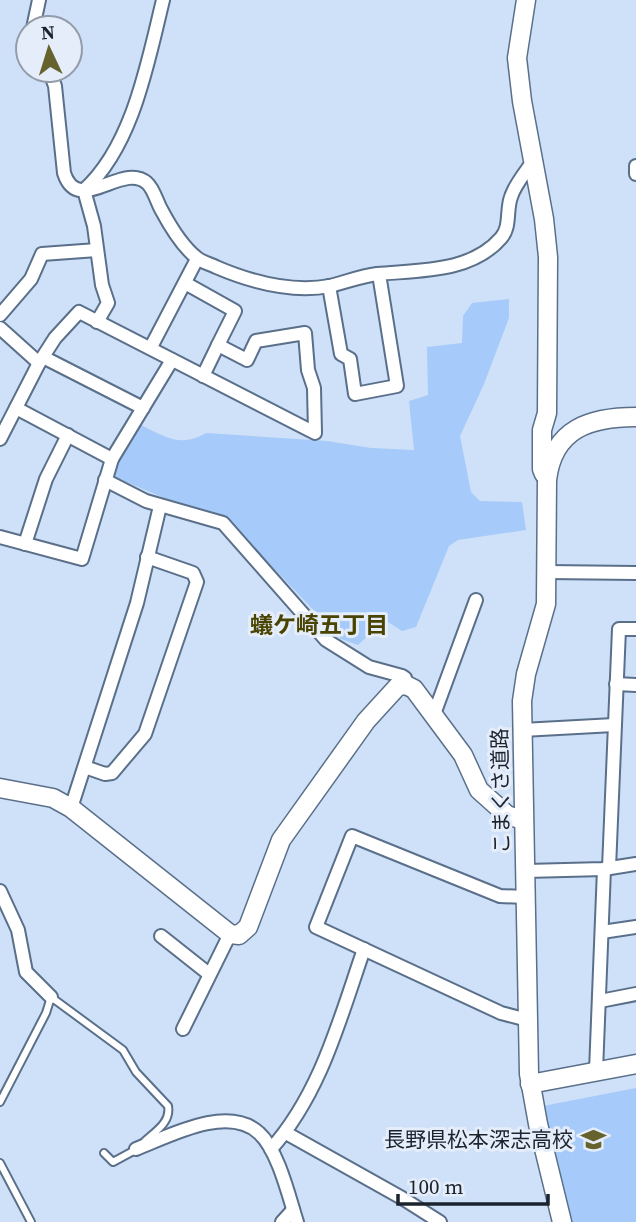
<svg xmlns="http://www.w3.org/2000/svg" width="636" height="1222" font-family="'Source Serif 4','Noto Sans JP',serif">
<rect width="100%" height="100%" fill="#cee1f9"/>
<!-- green -->
<g fill="#a6caf9">
<path d="M509,299V318L484,384L460,436L471,492L480,501L522,502L526,530L458,540L449,546L416,627L402,631L385,620L358,645L341,639L228,520L164,498L110,475L141,425C165,437 181,448 206,433L327,441L371,448L414,450L409,401L428,395L427,347L462,343L463,316L472,303Z"/>
<polygon points="636,1088 636,1222 569,1222 543,1106"/>
</g>
<g fill="none" stroke-linecap="round" stroke-linejoin="round">
<defs>
<g id="lane">
<path d="M0,1102L46,1013L51,997L123,1050L136,1072L168,1106C171,1122 156,1131 145,1141"/>
<polyline points="104,1153 113,1162 137,1149"/>
<polyline points="0,1163 31,1222"/>
</g>
<g id="street">
<polyline points="33,28 39,0"/>
<path d="M49,70L55,86L64,173C78,217 123,161 147,183C154,189 157,203 162,211C170,226 183,247 197,258C202,262 210,264 216,267C251,282 292,293 330,286C346,282 361,276 377,274C418,270 471,273 501,238C511,227 506,210 511,197C515,184 526,172 533,161"/>
<polyline points="636,166 636,174"/>
<path d="M84,190C133,146 148,61 163,0"/>
<polyline points="84,190 94,226 102,285 108,303 97,322"/>
<polyline points="329,286 341,354 350,359 355,394 397,386 379,274"/>
<polyline points="0,315 31,279 42,254 97,250"/>
<polyline points="0,328 39,363"/>
<polyline points="151,347 197,259"/>
<polyline points="43,357 143,408"/>
<polyline points="203,376 218,345"/>
<polyline points="16,408 112,459"/>
<polyline points="0,439 39,363 55,338 79,312 315,433 314,388 308,370 305,333 256,341 247,360 218,345 235,311 185,283"/>
<polyline points="105,480 146,501 223,523 326,640 369,667 402,676 405,678 406,685"/>
<polyline points="0,537 82,559 112,459 172,360"/>
<polyline points="25,544 46,479 68,435"/>
<polyline points="546,572 636,573"/>
<polyline points="616,684 636,685"/>
<polyline points="433,717 476,600"/>
<polyline points="522,730 614,725"/>
<polyline points="85,767 105,774 112,773 145,734 197,582 193,573 147,557"/>
<polyline points="71,808 137,603 160,506"/>
<polyline points="609,868 619,629 636,629"/>
<polyline points="526,871 604,869 636,864"/>
<polyline points="0,891 18,930 26,972 51,997"/>
<polyline points="602,932 636,927"/>
<polyline points="161,936 209,974"/>
<polyline points="600,1001 636,994"/>
<polyline points="520,1018 501,1013 316,927 352,836 500,896 526,897"/>
<polyline points="183,1029 230,934"/>
<polyline points="596,1071 604,869"/>
<polyline points="286,1133 402,1198 440,1222"/>
<path d="M136,1149C169,1136 228,1104 259,1133C278,1150 289,1197 297,1222"/>
<path d="M271,1149C321,1093 340,1018 364,949"/>
<polyline points="282,1222 293,1210"/>
</g>
<g id="secondary">
<polyline points="526,0 517,58 522,101 544,219 548,257 547,413 542,430 542,469 544,474"/>
<polyline points="0,788 53,798 71,808 230,934 239,935 248,927 281,840 366,721 398,686 406,685 414,689 463,755 479,790 507,815 523,820"/>
<polyline points="530,1084 636,1064"/>
<path d="M562,1222L538,1124L529,1074L522,701L526,674L546,604L547,480C553,428 591,417 636,417"/>
</g>
</defs>
<!-- lane casing -->
<use href="#lane" stroke="#5a6f89" stroke-width="10"/>
<!-- street casing -->
<use href="#street" stroke="#5a6f89" stroke-width="16"/>
<!-- secondary casing -->
<use href="#secondary" stroke="#5a6f89" stroke-width="21"/>
<!-- lane -->
<use href="#lane" stroke="#fff" stroke-width="6"/>
<!-- street -->
<use href="#street" stroke="#fff" stroke-width="12"/>
<!-- secondary -->
<use href="#secondary" stroke="#fff" stroke-width="18"/>
</g>
<!-- icons -->
<defs>
<symbol id="school-bare" viewBox="-9 -9 18 18"><path d="M0-5L7-2L0 1L-7-2ZM-4 1L0 2.5L4 1V4Q0 6-4 4Z" fill="#65622e" stroke="#e4edf9" stroke-width="2.5" paint-order="stroke"/></symbol>
</defs>
<g fill-rule="evenodd">
<use href="#school-bare" x="576" y="1122" width="35" height="35"/>
</g>
<g text-anchor="middle" stroke-width="6" stroke-linejoin="round" paint-order="stroke">
<!-- street labels -->
<g font-size="21" fill="#1a232e" stroke="#e4edf9">
<text transform="translate(501 791) rotate(-91)" y="7">こまくさ道路</text>
</g>
<!-- poi labels -->
<g font-size="21" fill="#1a232e" stroke="#e4edf9" text-anchor="end">
<text x="573" y="1147">長野県松本深志高校</text>
</g>
<!-- neighbourhood labels -->
<g font-size="23" font-weight="bold" fill="#494401" stroke="#e4edf9">
<text x="319" y="633">蟻ケ崎五丁目</text>
</g>
</g>
<!-- north arrow -->
<g transform="translate(49 49) rotate(356)"><circle r="33" fill="#e4edf9" stroke="#939ca8" stroke-width="2"/>
<path d="M0-5L12 26L0 18L-12 26Z" fill="#65622e"/>
<text y="-10" font-size="19" font-weight="bold" text-anchor="middle" fill="#1a232e">N</text>
</g>
<!-- scale -->
<path d="M398 1194v10h150v-10" fill="none" stroke="#1a232e" stroke-width="3.5"/>
<text x="408" y="1194" font-size="21" fill="#1a232e" stroke="#e4edf9" stroke-width="5" paint-order="stroke">100 m</text>
</svg>
